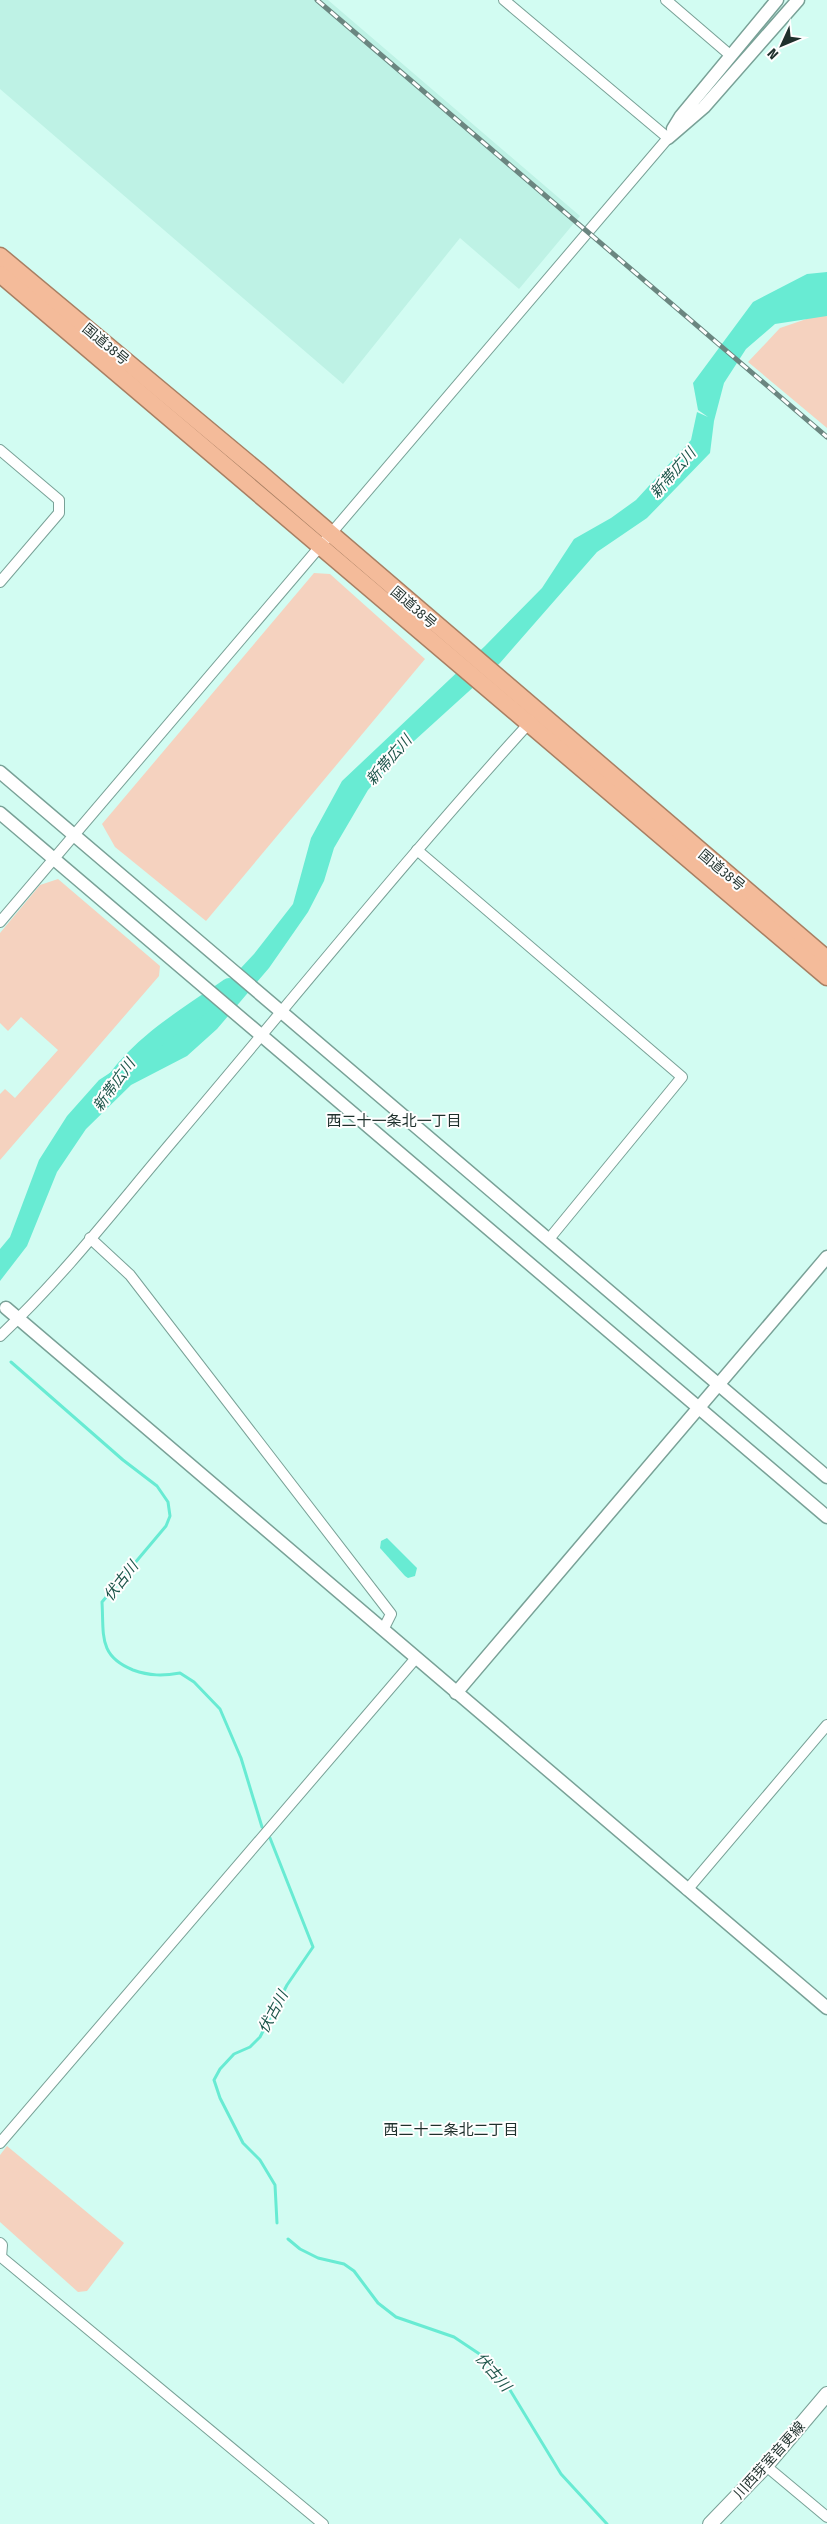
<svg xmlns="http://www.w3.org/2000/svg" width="827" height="2524" font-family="'Fira Sans Condensed','Noto Sans JP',sans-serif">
<rect width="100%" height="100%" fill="#d2fcf2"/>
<!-- built -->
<polygon fill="#bef2e5" points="0,0 328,0 580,216 519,289 460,238 343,384 0,89"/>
<!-- green -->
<g fill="#f5d2bf">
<polygon points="827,312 827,428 748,362 780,328"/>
<polygon points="314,573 330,574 425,659 206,921 115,847 102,824"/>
<polygon points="58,879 160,966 159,976 0,1160 0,1094 5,1089 15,1098 58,1050 21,1017 8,1031 0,1023 0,933 40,885"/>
<polygon points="7,2146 124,2243 87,2291 78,2292 0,2222 0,2155"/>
</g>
<!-- water -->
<g fill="#68ebd3">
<polygon points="827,272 827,316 775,324 746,349 724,383 714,421 710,453 647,518 597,552 500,663 403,751 368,790 334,848 324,881 308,912 269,968 217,1029 187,1056 131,1085 86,1129 57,1172 27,1246 0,1281 0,1249 10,1237 39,1160 67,1116 99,1080 194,1018 254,954 293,904 311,838 342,781 485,646 542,588 574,539 611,518 636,500 691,440 697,412 708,417 698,410 693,383 753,302 807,274"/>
<polygon points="387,1538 417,1568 415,1576 408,1578 405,1576 380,1548 381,1541"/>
</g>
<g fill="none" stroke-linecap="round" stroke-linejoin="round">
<!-- stream -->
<g stroke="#68ebd3" stroke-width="3">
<path d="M11,1362L123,1460L157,1486L168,1502L170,1516L166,1526L102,1602C104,1635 98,1656 133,1670C150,1676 163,1676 180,1673L194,1682L220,1709L241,1758L262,1827"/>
<polyline points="270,1838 313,1947 287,1985 260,2037 250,2047 234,2054 220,2069 214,2080 220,2098 243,2143 260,2160 275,2185 277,2223"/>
<polyline points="288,2239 300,2249 318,2258 344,2264 354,2271 378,2303 396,2317 454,2337 481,2355 510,2390 561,2474 607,2524"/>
</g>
<!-- river -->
<path stroke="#68ebd3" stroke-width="18" d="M115,1081C145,1040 188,1016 229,987"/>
<defs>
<g id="minor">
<polyline points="666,0 730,55"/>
<polyline points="0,450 59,500 59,513 0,582"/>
<polyline points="417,850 682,1077 549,1239"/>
<polyline points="0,922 668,138 504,0"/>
<polyline points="90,1238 130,1275 391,1614 383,1630"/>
<path d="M0,1336C64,1276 119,1204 176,1137C294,998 409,855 532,720"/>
<polyline points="687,1890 827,1725"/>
<polyline points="0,2143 416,1658"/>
<polyline points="0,2243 2,2245 1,2257"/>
<polyline points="0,2256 323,2524"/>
<polyline points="766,2466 827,2517"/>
</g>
<g id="tertiary">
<polyline points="673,129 681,116 777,0"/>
<polyline points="668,138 704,107 798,0"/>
<polyline points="0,772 827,1477"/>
<polyline points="0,813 827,1517"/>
<polyline points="6,1308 827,2008"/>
<polyline points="456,1693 827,1257"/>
</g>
<polyline id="secondary" points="710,2524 766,2466 827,2394"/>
<g id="trunk">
<polyline points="0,256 259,472 827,959"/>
<polyline points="0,274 827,977"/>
</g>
</defs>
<!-- minor casing -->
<use href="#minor" stroke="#79a197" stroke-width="12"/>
<!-- tertiary casing -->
<use href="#tertiary" stroke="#79a197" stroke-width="15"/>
<!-- secondary casing -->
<use href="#secondary" stroke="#79a197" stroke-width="16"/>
<!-- trunk casing -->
<use href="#trunk" stroke="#a87f63" stroke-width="19"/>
<!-- minor -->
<use href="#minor" stroke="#fff" stroke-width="10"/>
<!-- tertiary -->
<use href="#tertiary" stroke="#fff" stroke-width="12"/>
<!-- secondary -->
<use href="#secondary" stroke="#fff" stroke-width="14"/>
<!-- trunk -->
<use href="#trunk" stroke="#f4bb9a" stroke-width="16"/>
<defs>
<polyline id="rail" points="317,0 827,437"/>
</defs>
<!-- rail casing -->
<use href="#rail" stroke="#6b8680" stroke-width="5"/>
<!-- rail -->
<use href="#rail" stroke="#fefefe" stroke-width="3" stroke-dasharray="9" stroke-linecap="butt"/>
</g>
<g text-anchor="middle" stroke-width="4" stroke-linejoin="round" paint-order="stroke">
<!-- street labels -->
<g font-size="14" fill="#1f302c" stroke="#fefefe">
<text transform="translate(106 344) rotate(40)" y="5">国道38号</text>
<text transform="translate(414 607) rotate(41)" y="5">国道38号</text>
<text transform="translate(722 870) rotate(40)" y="5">国道38号</text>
<text transform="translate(769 2460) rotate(-48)" y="5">川西芽室音更線</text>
</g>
<!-- water labels -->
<g font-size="15" font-style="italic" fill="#1d554a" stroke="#fefefe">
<text transform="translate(673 473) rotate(-49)" y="5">新帯広川</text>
<text transform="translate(389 760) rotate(-49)" y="5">新帯広川</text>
<text transform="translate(114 1085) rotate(-54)" y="5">新帯広川</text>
<text transform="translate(121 1581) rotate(-52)" y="5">伏古川</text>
<text transform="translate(273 2012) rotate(-62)" y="5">伏古川</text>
<text transform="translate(493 2372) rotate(49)" y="5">伏古川</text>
</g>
<!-- neighbourhood labels -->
<g font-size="15" fill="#1f302c" stroke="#fefefe">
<text x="394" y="1126">西二十一条北一丁目</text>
<text x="451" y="2135">西二十二条北二丁目</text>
</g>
</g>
<!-- north arrow -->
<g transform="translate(782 45) rotate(226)" stroke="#fefefe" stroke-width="4" paint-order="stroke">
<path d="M0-4L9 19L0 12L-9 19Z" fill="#1f302c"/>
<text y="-8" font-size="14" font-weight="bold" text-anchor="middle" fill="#1f302c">N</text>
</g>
</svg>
